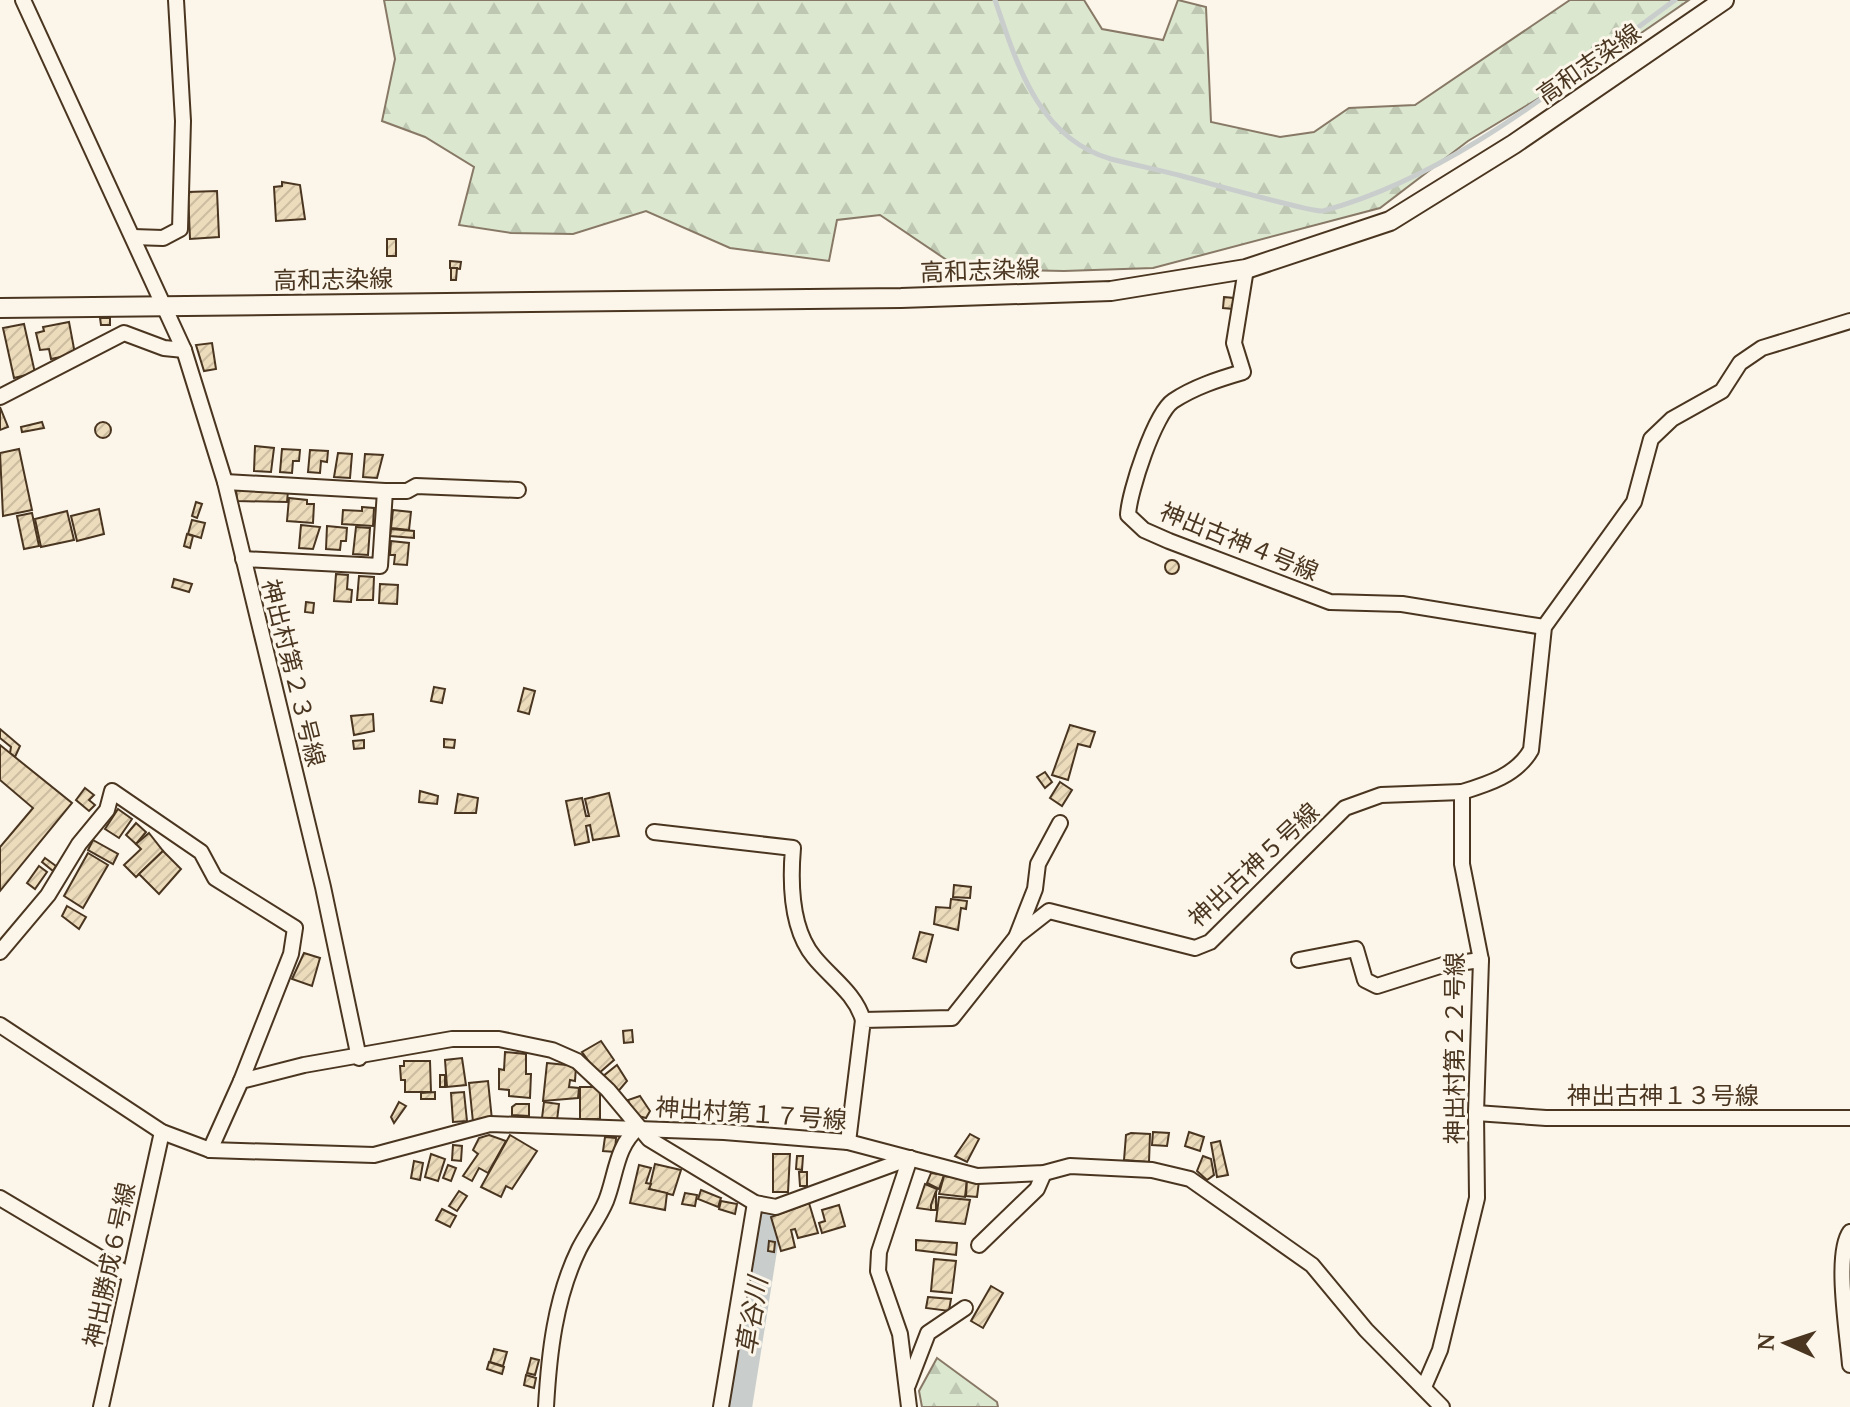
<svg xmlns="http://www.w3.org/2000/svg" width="1850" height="1407" font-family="'Noto Serif','Noto Sans JP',serif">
<defs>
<pattern id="forest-firs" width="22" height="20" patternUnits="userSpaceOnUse" patternTransform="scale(2)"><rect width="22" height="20" fill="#dce7d0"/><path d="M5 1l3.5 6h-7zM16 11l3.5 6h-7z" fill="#bec7b2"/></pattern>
<pattern id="building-hatch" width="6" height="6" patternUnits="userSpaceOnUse" patternTransform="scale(2)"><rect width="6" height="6" fill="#ecdcbc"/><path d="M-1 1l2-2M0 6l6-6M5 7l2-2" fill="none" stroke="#ccbda1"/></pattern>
</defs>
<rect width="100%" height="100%" fill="#fbf6e9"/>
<!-- forest -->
<g fill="url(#forest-firs)" stroke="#887966" stroke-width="2">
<polygon points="384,0 1084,0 1102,29 1163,40 1178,0 1206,7 1211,122 1280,137 1314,132 1349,108 1415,105 1570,0 1689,0 1602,60 1468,141 1380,208 1153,268 1064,271 960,269 880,215 837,220 829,261 730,248 646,211 573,234 511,233 459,225 474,167 425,137 382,121 395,59"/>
<polygon points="937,1358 997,1402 998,1407 922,1407 919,1391"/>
</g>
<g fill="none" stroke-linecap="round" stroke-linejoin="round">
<!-- stream -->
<path stroke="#c9cecd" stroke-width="5" d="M995,0C1017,64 1038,138 1111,159C1135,165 1159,170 1182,176C1202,181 1313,213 1323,211C1456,175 1565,80 1675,0"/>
<!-- river -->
<polyline stroke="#c9cecd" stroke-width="30" points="737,1407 766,1225"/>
</g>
<!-- building -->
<g fill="url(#building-hatch)" stroke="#4a3520" stroke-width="2">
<polygon points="282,182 300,185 305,219 276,221 274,187 282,186"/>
<polygon points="217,191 219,237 190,239 188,192"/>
<rect x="387" y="239" width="9" height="17"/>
<polygon points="450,261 461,262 460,269 450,268"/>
<polygon points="451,268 457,268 456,280 451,280"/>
<polygon points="1224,297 1234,298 1233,309 1223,308"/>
<polygon points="100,318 110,318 110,325 101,325"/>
<polygon points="69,322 75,354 51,359 49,349 40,350 36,333 44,331 43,327"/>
<polygon points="24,324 35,373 14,378 3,328"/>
<polygon points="212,343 216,369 204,371 196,345"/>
<polygon points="0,407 8,427 0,430"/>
<polygon points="42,422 44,428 22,432 21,427"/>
<circle cx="103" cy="430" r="8"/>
<polygon points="255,446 274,448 271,472 254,471"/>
<polygon points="19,449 32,510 3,516 0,453"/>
<polygon points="282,449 300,450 299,461 293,461 292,473 280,472"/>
<polygon points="310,450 328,451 327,462 321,461 320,473 308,472"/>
<polygon points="338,453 352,454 350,478 334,477"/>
<polygon points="365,454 383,455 377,478 363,477"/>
<polygon points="236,488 288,491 287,502 237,501"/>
<polygon points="289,498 307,500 307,504 314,504 313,523 287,521"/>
<polygon points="196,502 202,504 197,518 192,516"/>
<polygon points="362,507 374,508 373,526 342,524 343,510 362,511"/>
<polygon points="99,509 104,534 77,541 71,516"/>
<polygon points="393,510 411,512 409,530 391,528"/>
<polygon points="67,511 74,540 41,547 35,519"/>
<polygon points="32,513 39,546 24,549 17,516"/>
<polygon points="192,520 205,523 201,538 188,534"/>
<polygon points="301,525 320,527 313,549 299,548"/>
<polygon points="327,526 347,528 346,541 341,541 340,550 326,549"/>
<polygon points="356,527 370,528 368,555 353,554"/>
<polygon points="391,529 414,531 414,538 390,536"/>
<polygon points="187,534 193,536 190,548 184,546"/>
<polygon points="391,541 409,543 407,565 394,564 395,555 390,555"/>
<circle cx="1172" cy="567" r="7"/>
<polygon points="336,574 348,575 347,589 352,590 351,602 334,601"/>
<polygon points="359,576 374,577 373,600 357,600"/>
<polygon points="174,579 192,584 189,592 172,587"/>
<polygon points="380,584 398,585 397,604 379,603"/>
<polygon points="306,602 314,603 313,613 305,612"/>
<polygon points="434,687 445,689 442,703 431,701"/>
<polygon points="524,688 535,691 529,714 518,711"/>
<polygon points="373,714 374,731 354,735 351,716"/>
<polygon points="1070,725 1095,732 1090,747 1078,744 1068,780 1052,775"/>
<polygon points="0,729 20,746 15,757 10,753 11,747 0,738"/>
<polygon points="444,739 455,740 454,748 444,747"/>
<polygon points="364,740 364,748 354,749 353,741"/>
<polygon points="0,745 72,803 0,891 0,847 33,808 0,780"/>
<polygon points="1045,772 1052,782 1045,788 1037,777"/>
<polygon points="1060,782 1072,790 1062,806 1050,798"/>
<polygon points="85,788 94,795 89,800 95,805 89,811 76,800"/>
<polygon points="420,791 438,796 437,804 419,802"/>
<polygon points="609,793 619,836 593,840 590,825 586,826 589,842 575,845 566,801 582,798 586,816 589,816 585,799"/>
<polygon points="458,794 478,798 476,813 455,813"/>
<polygon points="118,809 132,819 119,838 105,829"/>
<polygon points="136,823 146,832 136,844 126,835"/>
<polygon points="149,833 163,851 136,877 124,865 141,849 136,844"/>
<polygon points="93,840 118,854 113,864 88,850"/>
<polygon points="163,851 181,869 159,894 139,874"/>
<polygon points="88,853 108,865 83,908 64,896"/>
<polygon points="45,858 56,866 53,871 42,862"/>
<polygon points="39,866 47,872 35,889 27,883"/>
<polygon points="954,885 971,887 970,898 953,897"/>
<polygon points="951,899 967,901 966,909 961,908 958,930 934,924 936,907 950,908"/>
<polygon points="67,906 86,917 79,929 62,916"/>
<polygon points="920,932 933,935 926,962 913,958"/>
<polygon points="304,953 320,958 312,986 292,979"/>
<polygon points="632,1030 633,1042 624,1043 623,1031"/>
<polygon points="601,1041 614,1060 598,1074 582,1052"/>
<polygon points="505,1052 526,1054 526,1074 531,1074 530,1098 509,1096 509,1090 499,1089 499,1069 504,1070"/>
<polygon points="462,1058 466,1085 447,1087 445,1060"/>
<polygon points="404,1061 430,1061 431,1092 405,1092 405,1080 401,1080 400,1066 404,1066"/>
<polygon points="547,1063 576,1066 575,1081 570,1080 569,1087 579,1088 578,1098 543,1101"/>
<polygon points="617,1065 627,1081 616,1094 602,1077"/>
<rect x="440" y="1075" width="5" height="12"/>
<polygon points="488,1081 492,1120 473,1122 469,1083"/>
<rect x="580" y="1087" width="20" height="32"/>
<polygon points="435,1092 435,1099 421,1099 421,1093"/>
<polygon points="464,1092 467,1121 453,1122 451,1093"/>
<polygon points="640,1096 650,1111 646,1118 634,1115 628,1100"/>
<polygon points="399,1102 406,1106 394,1123 391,1117"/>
<polygon points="544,1102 559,1104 557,1120 542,1118"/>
<polygon points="516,1104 529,1104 529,1116 512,1115 512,1107"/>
<polygon points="1153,1132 1169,1133 1167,1146 1152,1145"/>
<polygon points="1189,1132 1204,1137 1200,1151 1185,1146"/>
<polygon points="1131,1133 1150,1134 1149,1162 1124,1160 1126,1135"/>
<polygon points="970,1134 979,1139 967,1162 955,1156"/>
<polygon points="489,1135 506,1141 488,1173 479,1168 472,1181 463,1176 478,1154 473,1150 479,1138"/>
<polygon points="510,1135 537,1151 512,1189 506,1186 501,1197 481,1187"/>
<polygon points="605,1137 616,1138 615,1152 603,1151"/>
<polygon points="1220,1141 1228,1175 1217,1177 1211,1143"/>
<polygon points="453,1145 462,1146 461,1161 452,1160"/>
<polygon points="431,1154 445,1159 438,1181 425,1177"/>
<polygon points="773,1154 790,1154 788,1192 773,1192"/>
<polygon points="797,1156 803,1156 802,1170 796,1169"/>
<polygon points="1203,1156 1211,1159 1214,1175 1207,1180 1197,1171"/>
<polygon points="414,1161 423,1163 420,1180 411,1178"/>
<polygon points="655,1164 681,1170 673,1195 649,1189"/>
<polygon points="448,1165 456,1168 451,1181 443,1178"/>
<polygon points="639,1165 651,1168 646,1183 651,1184 649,1189 667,1193 665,1210 630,1203"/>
<polygon points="799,1172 807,1172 807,1186 800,1186"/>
<polygon points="931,1173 944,1175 939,1189 927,1183"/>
<polygon points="944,1176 967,1179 965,1197 939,1194"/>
<polygon points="967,1180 979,1181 977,1197 966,1196"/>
<polygon points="925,1184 937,1189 931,1210 917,1208"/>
<polygon points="701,1190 721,1198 718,1207 698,1199"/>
<polygon points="459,1191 467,1196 457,1211 449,1206"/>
<polygon points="936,1191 936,1210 931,1210 931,1205"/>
<polygon points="685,1193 697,1195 695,1206 682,1204"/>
<polygon points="939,1197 970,1200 965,1224 936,1221"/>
<polygon points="721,1201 737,1204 735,1214 719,1209"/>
<polygon points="809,1203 818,1233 798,1238 795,1229 791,1230 795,1247 781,1251 771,1217"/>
<polygon points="839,1205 845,1226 822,1233 819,1223 825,1221 822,1210"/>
<polygon points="442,1209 456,1216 450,1227 436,1220"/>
<polygon points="916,1240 957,1243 956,1255 916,1250"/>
<polygon points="769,1241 775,1242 774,1252 768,1251"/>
<polygon points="934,1259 956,1261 952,1293 931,1291"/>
<polygon points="991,1286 1003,1293 983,1328 971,1321"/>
<polygon points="928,1297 951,1299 949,1311 926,1308"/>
<polygon points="494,1349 507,1352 503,1366 490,1362"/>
<polygon points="531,1358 539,1360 535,1375 527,1373"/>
<polygon points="489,1362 504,1367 502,1374 487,1369"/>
<polygon points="526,1375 536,1378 534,1388 524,1385"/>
</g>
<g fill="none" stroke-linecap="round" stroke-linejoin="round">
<defs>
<g id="minor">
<polyline points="23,0 184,350 225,482 323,887 359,1058"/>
<polyline points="133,237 163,238 180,229 183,121 176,0"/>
<path d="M1246,269L1234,343L1243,372C1219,379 1194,387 1173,401C1155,413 1129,492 1128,515L1144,530L1169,541L1330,602L1402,604L1544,627"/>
<polyline points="0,397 124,333 164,348 184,350"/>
<polyline points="225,482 385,491 407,491 416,486 518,490"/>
<polyline points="243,559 380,566 385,491"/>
<path d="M654,832L793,848C790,883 791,929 814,957C831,978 855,993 863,1020"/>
<polyline points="1017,935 1035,889 1038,864 1060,823"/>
<polyline points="0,952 48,895 79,844 107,810 112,791 201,852 215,878 295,928 291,954 241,1081"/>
<polyline points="1299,960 1356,949 1365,980 1377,986 1443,965 1481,960"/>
<polyline points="0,1025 162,1132 210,1150 374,1155 490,1124 724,1132 848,1142 977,1176 1044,1173 1070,1166 1152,1170 1190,1179 1312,1265 1366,1330 1442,1407"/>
<polyline points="1476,1113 1546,1118 1850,1118"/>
<polyline points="848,1142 863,1020 952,1018 1017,936 1049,911 1195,948 1210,942 1345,808 1381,795 1462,792"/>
<polyline points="210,1150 241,1081 304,1065 452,1039 499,1039 552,1050 577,1061 608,1090 649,1139 755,1203 776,1207 910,1158"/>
<polyline points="0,1198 129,1275"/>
<path d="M1850,1232C1834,1254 1848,1336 1850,1365"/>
<polyline points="979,1245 1037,1189 1044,1173"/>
<polyline points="908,1385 928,1333 965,1308"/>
<path d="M1424,1387L1440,1350L1477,1198L1476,1113L1481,960L1462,864V792C1488,784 1517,775 1531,750L1544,627L1634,502L1651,439L1672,419L1722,391L1740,363L1762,348L1850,321"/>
<polyline points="101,1407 162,1132"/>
<path d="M546,1407C549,1354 555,1298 579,1249C587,1233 599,1218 606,1201C616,1176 616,1146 638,1128"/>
<polyline points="721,1407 755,1203"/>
<polyline points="909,1407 900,1334 878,1271 879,1252 910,1158"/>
</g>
<polyline id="tertiary" points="0,308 901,298 1111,291 1246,269 1390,221 1514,144 1724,0"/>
</defs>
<!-- minor casing -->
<use href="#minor" stroke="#4a3520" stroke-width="18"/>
<!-- tertiary casing -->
<use href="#tertiary" stroke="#4a3520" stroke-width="22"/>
<!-- minor -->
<use href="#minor" stroke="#fbf6e9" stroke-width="14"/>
<!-- tertiary -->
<use href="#tertiary" stroke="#fbf6e9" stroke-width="18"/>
</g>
<g text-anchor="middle" stroke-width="6" stroke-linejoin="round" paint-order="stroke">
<!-- street labels -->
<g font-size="24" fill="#4a3520" stroke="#fbf6e9">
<text transform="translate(1589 64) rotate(-35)" y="8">高和志染線</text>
<text transform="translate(980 271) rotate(-2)" y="8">高和志染線</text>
<text transform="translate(333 280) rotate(-1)" y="8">高和志染線</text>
<text transform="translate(1239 542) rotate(22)" y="8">神出古神４号線</text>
<text transform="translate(293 673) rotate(76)" y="8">神出村第２３号線</text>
<text transform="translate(1254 865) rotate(-43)" y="8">神出古神５号線</text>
<text transform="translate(1455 1048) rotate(-90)" y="8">神出村第２２号線</text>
<text x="1663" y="1104">神出古神１３号線</text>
<text transform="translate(751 1114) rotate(4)" y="8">神出村第１７号線</text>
<text transform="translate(110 1265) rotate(-78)" y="8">神出勝成６号線</text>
</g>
<!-- water labels -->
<g font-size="26" font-style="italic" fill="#4a3520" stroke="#fbf6e9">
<text transform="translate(752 1316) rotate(-81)" y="9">草谷川</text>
</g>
</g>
<!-- north arrow -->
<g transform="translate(1786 1343) rotate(273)" stroke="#fbf6e9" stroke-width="6" paint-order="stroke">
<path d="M0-6L14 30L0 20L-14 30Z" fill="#4a3520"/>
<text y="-12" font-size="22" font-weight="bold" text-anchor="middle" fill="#4a3520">N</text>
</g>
</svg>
